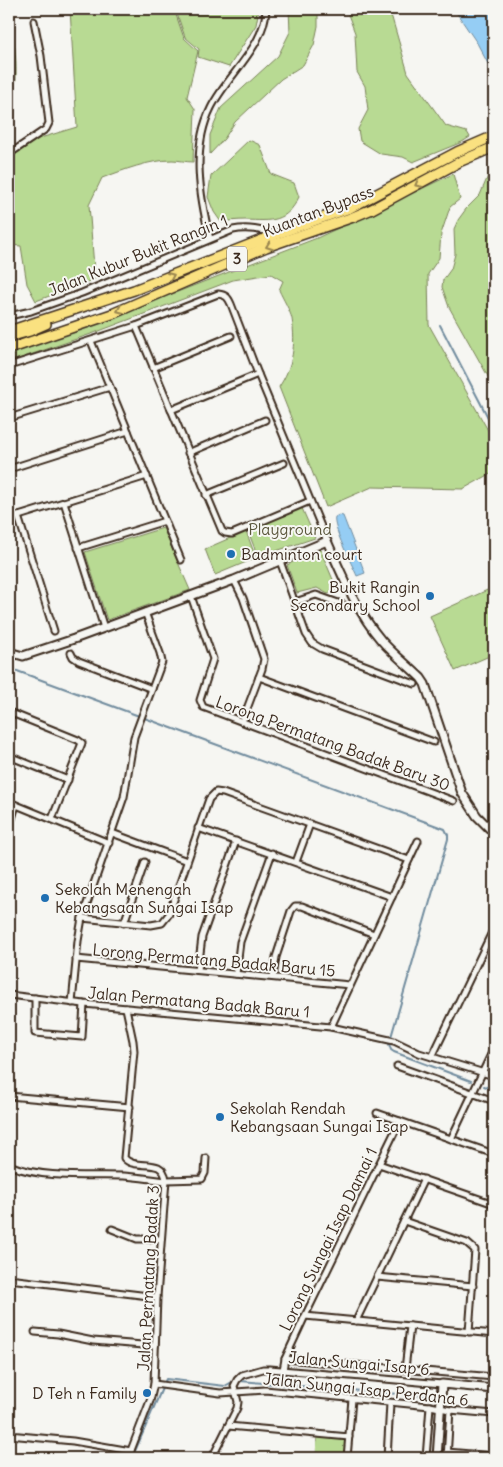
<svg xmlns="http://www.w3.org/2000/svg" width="503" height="1467" font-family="Delius,sans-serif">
<rect width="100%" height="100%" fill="#f6f6f2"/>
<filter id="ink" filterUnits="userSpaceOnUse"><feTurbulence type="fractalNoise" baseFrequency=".02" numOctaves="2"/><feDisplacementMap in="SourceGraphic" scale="10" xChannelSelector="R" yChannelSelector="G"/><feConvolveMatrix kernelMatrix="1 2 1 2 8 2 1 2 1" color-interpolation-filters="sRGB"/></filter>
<g filter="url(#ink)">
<!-- green -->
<g fill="#b8da93" stroke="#7a8258">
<path d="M70,9H168L175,12L184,38L198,51L187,97L195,109L193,162C186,162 179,160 172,160C149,160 124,170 102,178L89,205L95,279L36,301L27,284L21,246L9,245V153L24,143L77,127Z"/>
<polygon points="170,9 259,9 256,25 229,67 198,57 199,49 185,37 176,11"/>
<polygon points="289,9 318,9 318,26 314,45 303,65 281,79 235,122 224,139 210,154 210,135 221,108 278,56 290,32"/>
<polygon points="346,9 388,9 392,18 408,73 446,126 467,132 470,137 462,142 413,162 403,157 381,154 360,141 358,129 368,110 365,86 357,72 355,33"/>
<path d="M9,11C14,36 22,86 9,108Z"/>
<path d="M249,140L260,145L271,174L294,183L299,197C286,223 272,221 245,220C237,220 229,221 221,222L214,212L208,197L211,176Z"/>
<polygon points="494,154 494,387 449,307 442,287 443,280 451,269 455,254 454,229 458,220 466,209 480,195 491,169"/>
<path d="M453,174L460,199L450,207L441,234L439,258L428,274L429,325L494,441V472L463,489L372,487L326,507L279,387C293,366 296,345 292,319C290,310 283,299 279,290L283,281L271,274L233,280L94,333L9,362V353L66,335L317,238Z"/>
<polygon points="301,506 315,538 258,557 248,531"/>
<polygon points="163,528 190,590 107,620 85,552"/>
<polygon points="246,531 256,558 215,575 205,549"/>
<polygon points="320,549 337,589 328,594 317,588 297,593 287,565"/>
<polygon points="494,587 494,654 455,671 430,616"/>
<polygon points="317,1436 347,1439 346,1458 316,1458"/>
</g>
<!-- water -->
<g fill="#95cdf4" stroke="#718c9e">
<polygon points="454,9 494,9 494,75 477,43"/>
<path d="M339,515L343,516L365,573L357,576C352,564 332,527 335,517Z"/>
</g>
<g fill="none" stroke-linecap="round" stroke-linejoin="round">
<!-- stream -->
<g stroke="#718c9e" stroke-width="2">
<polyline points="440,325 494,429"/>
<polyline points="9,668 445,829 448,835 448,839 389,1044 391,1050 394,1052 471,1081"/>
<polyline points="484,1086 494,1090"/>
<polyline points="240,1381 436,1397"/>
<polyline points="132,1458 166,1379 225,1386 232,1382"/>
</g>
<defs>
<g id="street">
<polyline points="9,154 46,129 49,123 41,56 34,21"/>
<path d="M210,239C200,197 191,148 211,108C227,75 265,47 266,9"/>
<path d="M9,316L31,311L82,293L233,230C248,227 261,230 276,234"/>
<polyline points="136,326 222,531 225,533 232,534 310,501"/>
<polyline points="91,341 181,560"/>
<path d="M9,366L136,326L218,294C226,295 228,297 231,304L258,374L327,541"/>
<polyline points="153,368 231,336"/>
<polyline points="171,410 258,374"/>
<polyline points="9,418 110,387"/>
<polyline points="188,453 265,420"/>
<polyline points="9,469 128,431"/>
<polyline points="206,495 284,463"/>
<polyline points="64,502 104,628"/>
<polyline points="18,516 54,631"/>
<polyline points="9,519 147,476"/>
<polyline points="78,548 165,521"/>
<polyline points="280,561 306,634 312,643 322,649 415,684"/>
<polyline points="234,580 243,598 264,659 262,669 242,722"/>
<polyline points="191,596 213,659 200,700 203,707 454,801"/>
<polyline points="295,602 316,595 344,605"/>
<polyline points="71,653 73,657 79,661 152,689"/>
<polyline points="259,677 434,742"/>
<polyline points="9,712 78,740 82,743 52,819"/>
<polyline points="9,756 68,780"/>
<polyline points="9,802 109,843"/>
<polyline points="198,828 392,897"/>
<polyline points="9,829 16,805"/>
<polyline points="112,833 187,861"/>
<polyline points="296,862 310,824"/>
<polyline points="82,918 151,925 162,923 169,914 209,799 216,792 223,793 409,860"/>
<polyline points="124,923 145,862"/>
<polyline points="76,959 350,985"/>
<polyline points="198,970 202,937 236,841"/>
<polyline points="236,974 240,942 272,853"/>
<polyline points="273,977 276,957 291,911 295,906 302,906 374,934"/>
<polyline points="9,995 84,1004 331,1027 394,1041 419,1053 494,1076"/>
<polyline points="35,998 35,1033 82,1037 84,1004"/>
<polyline points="72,1003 78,941 82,918 124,797 134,737 162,662 160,653 145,612"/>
<path d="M126,1008L133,1041L134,1051L124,1158C136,1172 163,1155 166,1180L157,1297L154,1384L150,1401L128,1458"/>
<polyline points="331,1027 418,841"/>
<polyline points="432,1057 494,928"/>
<polyline points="397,1066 494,1101"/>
<polyline points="9,1096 130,1107"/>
<polyline points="377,1113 494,1154"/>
<polyline points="451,1139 494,1048"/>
<polyline points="379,1164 494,1204"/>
<path d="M9,1165C42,1179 88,1175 124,1176C138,1177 152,1179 166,1181"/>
<polyline points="166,1180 202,1179 205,1173 206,1158"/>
<polyline points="404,1221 467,1243 475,1250 469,1332"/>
<polyline points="112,1229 137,1239 161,1239"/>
<polyline points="377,1277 473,1286"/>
<polyline points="9,1279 157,1297"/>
<polyline points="305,1316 494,1334"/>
<polyline points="356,1321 424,1179"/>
<polyline points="35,1332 58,1334 93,1341 155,1346"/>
<polyline points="285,1359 494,1377"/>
<polyline points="405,1369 410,1326"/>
<polyline points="283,1370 285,1359 305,1316 400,1121"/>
<polyline points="154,1384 220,1393 265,1390 430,1406 450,1410 494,1414"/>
<polyline points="228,1426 349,1437"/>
<polyline points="9,1435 73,1441 131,1451"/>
<polyline points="447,1452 494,1456"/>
<polyline points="212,1458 237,1408 238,1402 234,1386 237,1380 242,1375 263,1369 270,1369 442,1384"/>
<polyline points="347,1458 352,1399"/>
<polyline points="387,1458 390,1403"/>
<polyline points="426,1458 430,1406"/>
<polyline points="447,1458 450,1410"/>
</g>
<g id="secondary">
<path d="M9,652L23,656L74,639L234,580L327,541C342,575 357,612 381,640C393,654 408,665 421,678L425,684L462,793L477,816L494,833"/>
<polyline points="437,1458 442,1384 494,1389"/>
</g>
<g id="highway">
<polyline points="9,331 134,290 277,234 350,208 457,152 494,136"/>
<polyline points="9,337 30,331 46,324"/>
<polyline points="9,349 112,314 266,247 353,217 372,209 461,161 494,147"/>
</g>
</defs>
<!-- street casing -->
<use href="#street" stroke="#3b2a1e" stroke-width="9"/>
<!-- secondary casing -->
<use href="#secondary" stroke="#3b2a1e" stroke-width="11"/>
<!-- highway casing -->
<use href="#highway" stroke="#3b2a1e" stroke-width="12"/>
<!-- street -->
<use href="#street" stroke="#f6f6f2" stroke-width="5"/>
<!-- secondary -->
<use href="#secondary" stroke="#f6f6f2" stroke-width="7"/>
<!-- highway -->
<use href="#highway" stroke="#fae180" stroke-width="9"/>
</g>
<!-- one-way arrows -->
<defs><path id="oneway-chevron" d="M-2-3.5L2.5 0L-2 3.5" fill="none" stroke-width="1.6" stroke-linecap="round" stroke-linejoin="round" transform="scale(1.25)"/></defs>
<g stroke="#9a864f">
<use href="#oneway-chevron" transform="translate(418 184) rotate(152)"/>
<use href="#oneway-chevron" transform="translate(269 246) rotate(160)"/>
<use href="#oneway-chevron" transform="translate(171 276) rotate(-23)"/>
<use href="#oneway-chevron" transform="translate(120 310) rotate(157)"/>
</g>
</g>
<!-- markers -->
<g fill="#1f6fb2" stroke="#f6f6f2" stroke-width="2">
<circle cx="231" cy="554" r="5"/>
<circle cx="430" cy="596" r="5"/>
<circle cx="45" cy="898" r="5"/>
<circle cx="220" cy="1117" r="5"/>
<circle cx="147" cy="1393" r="5"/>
</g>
<g text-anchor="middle" stroke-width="4" stroke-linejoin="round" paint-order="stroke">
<!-- shield labels -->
<rect fill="#f6f6f2" stroke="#73675e" stroke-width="1" x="227" y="246.5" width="20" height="25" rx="4"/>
<g font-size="15" font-weight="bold" fill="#3b2a1e">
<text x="237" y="264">3</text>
</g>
<!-- street labels -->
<g font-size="16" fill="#3b2a1e" stroke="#f6f6f2">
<text transform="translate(318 211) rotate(-21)" y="6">Kuantan Bypass</text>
<text transform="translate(138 255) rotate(-22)" y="6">Jalan Kubur Bukit Rangin 1</text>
<text transform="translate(333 743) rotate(20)" y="6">Lorong Permatang Badak Baru 30</text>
<text transform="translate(214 960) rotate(5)" y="6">Lorong Permatang Badak Baru 15</text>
<text transform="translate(199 1002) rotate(5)" y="6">Jalan Permatang Badak Baru 1</text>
<text transform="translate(328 1239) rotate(-64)" y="6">Lorong Sungai Isap Damai 1</text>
<text transform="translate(148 1278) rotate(-87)" y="6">Jalan Permatang Badak 3</text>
<text transform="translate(359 1363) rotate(5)" y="6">Jalan Sungai Isap 6</text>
<text transform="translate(366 1389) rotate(6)" y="6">Jalan Sungai Isap Perdana 6</text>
</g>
<!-- park labels -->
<g font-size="16" fill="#5a563b" stroke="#f6f6f2">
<text x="290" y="535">Playground</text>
</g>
<!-- poi labels -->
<g font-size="16" fill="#3b2a1e" stroke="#f6f6f2" text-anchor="start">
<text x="241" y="560">Badminton court</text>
<text x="420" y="593" text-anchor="end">Bukit Rangin<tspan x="420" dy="18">Secondary School</tspan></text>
<text x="55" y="895">Sekolah Menengah<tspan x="55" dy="18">Kebangsaan Sungai Isap</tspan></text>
<text x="230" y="1114">Sekolah Rendah<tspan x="230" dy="18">Kebangsaan Sungai Isap</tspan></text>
<text x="137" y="1399" text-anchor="end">D Teh n Family</text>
</g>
</g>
<!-- margin -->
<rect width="503" height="1467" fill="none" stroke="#f6f6f2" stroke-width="30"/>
<rect x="15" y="15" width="473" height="1437" fill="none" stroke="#3b2a1e" stroke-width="2" filter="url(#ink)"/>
</svg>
